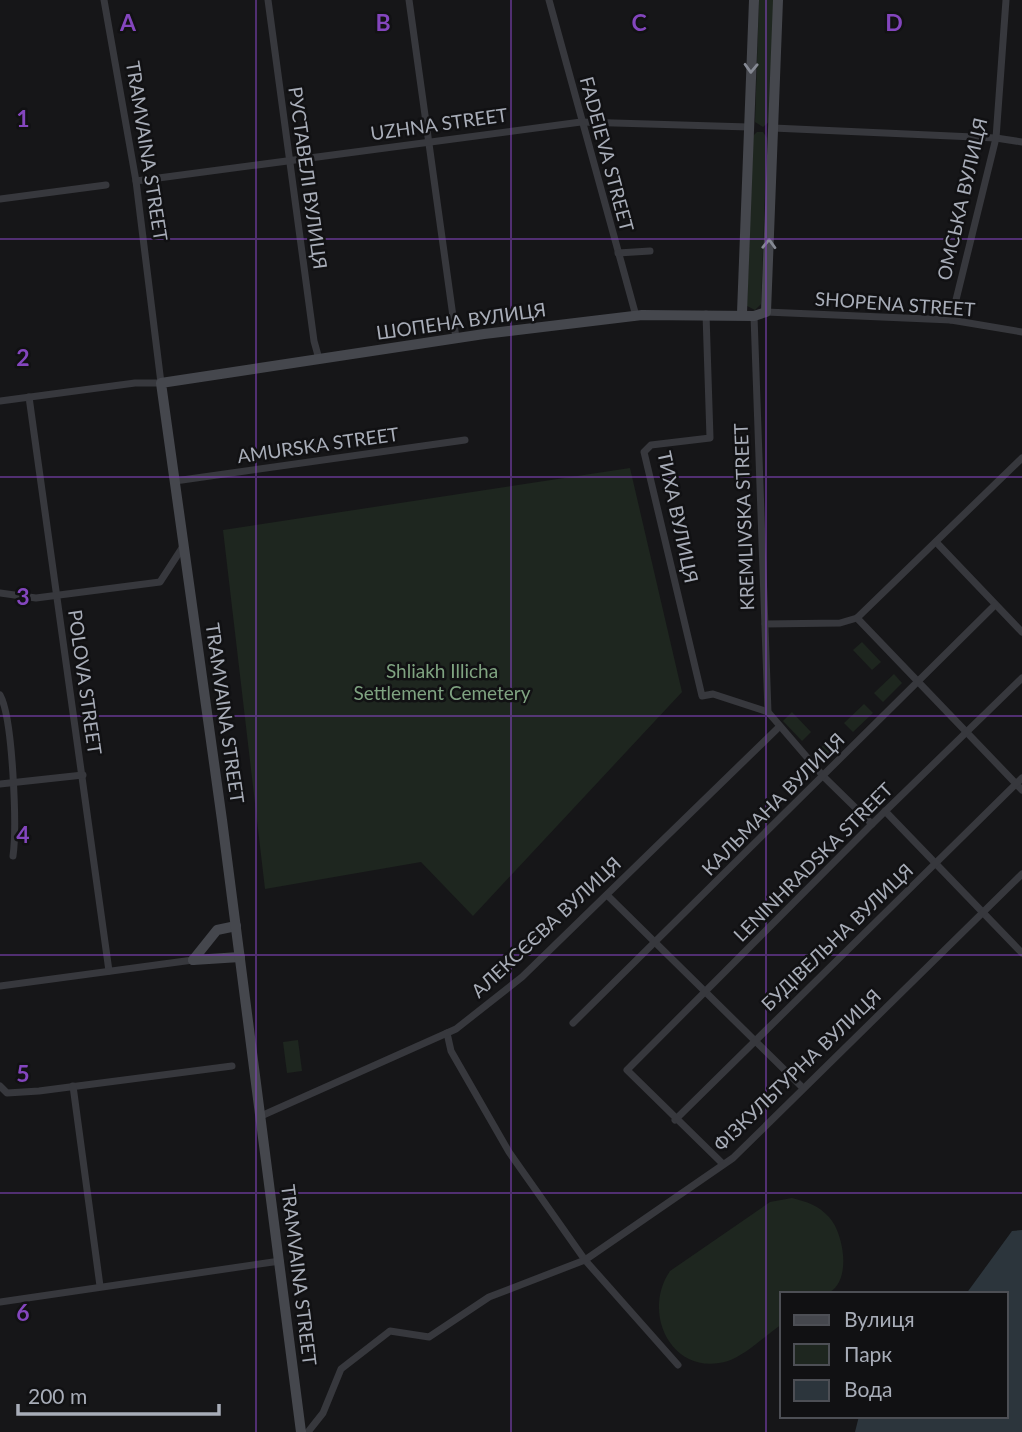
<svg xmlns="http://www.w3.org/2000/svg" width="1022" height="1432" font-family="Lato,sans-serif">
<rect width="100%" height="100%" fill="#161618"/>
<!-- green -->
<g fill="#1e261f">
<polygon points="759,0 774,0 769,122 763,127 755,122"/>
<polygon points="757,132 763,132 767,138 761,304 755,310 747,306 753,136"/>
<polygon points="630,468 682,692 473,916 421,862 265,889 223,530"/>
<polygon points="862,642 881,662 872,670 853,650"/>
<polygon points="894,674 902,683 883,702 874,693"/>
<polygon points="864,704 873,713 853,732 844,723"/>
<polygon points="792,712 811,732 802,741 783,721"/>
<polygon points="835,734 843,742 823,761 815,753"/>
<polygon points="298,1040 302,1071 287,1073 283,1042"/>
<path d="M792,1198C807,1202 818,1205 829,1217C844,1233 853,1284 826,1294C814,1297 795,1294 782,1294V1324C766,1335 746,1355 728,1361C672,1378 641,1313 670,1271L770,1202Z"/>
</g>
<!-- water -->
<polygon fill="#2c353c" points="1022,1230 1022,1432 855,1432 859,1416 1006,1416 1006,1294 966,1294 1012,1231"/>
<g fill="none" stroke-linecap="round" stroke-linejoin="round">
<!-- street -->
<g stroke="#37383d" stroke-width="7">
<polyline points="268,0 314,341 319,359"/>
<polyline points="409,0 456,338"/>
<polyline points="549,0 636,316"/>
<polyline points="773,128 996,138 1022,142"/>
<polyline points="136,181 581,122 749,127"/>
<polyline points="0,199 106,185"/>
<polyline points="618,253 650,251"/>
<polyline points="766,312 951,320 1022,332"/>
<polyline points="706,314 710,438 651,445 644,452 702,696 713,694 768,712"/>
<polyline points="754,316 768,712 824,777 872,824"/>
<polyline points="951,320 996,138 1006,0"/>
<polyline points="29,397 109,971"/>
<polyline points="0,401 135,383 161,383 136,181 104,0"/>
<polyline points="175,481 465,440"/>
<polyline points="936,542 1022,632"/>
<polyline points="0,593 36,598 160,582 184,545"/>
<polyline points="857,618 1022,790"/>
<polyline points="765,624 840,623 857,618 1022,458"/>
<path d="M0,695C13,718 17,827 13,856"/>
<polyline points="0,784 83,775"/>
<polyline points="885,811 1022,953"/>
<polyline points="607,895 803,1088"/>
<polyline points="0,986 193,960"/>
<polyline points="573,1023 995,605"/>
<polyline points="447,1033 451,1051 509,1152 585,1260 678,1365"/>
<polyline points="0,1086 7,1093 39,1091 232,1066"/>
<polyline points="73,1086 100,1286"/>
<polyline points="261,1116 456,1029 522,977 779,727"/>
<polyline points="675,1120 1022,778"/>
<polyline points="723,1164 627,1070 872,824 1022,678"/>
<polyline points="0,1302 280,1261"/>
<polyline points="308,1432 323,1413 341,1369 390,1331 429,1337 489,1297 585,1260 733,1158 1022,874"/>
</g>
<!-- secondary -->
<g stroke="#45474d" stroke-width="10">
<polyline points="742,313 754,0"/>
<polyline points="193,960 217,930 236,926"/>
<polyline points="193,960 240,957"/>
<polyline points="301,1432 222,820 161,383 484,334 642,315 754,316 766,312 778,0"/>
</g>
</g>
<!-- one-way arrows -->
<defs><path id="oneway-chevron" d="M-2-3.5L2.5 0L-2 3.5" fill="none" stroke-width="1.6" stroke-linecap="round" stroke-linejoin="round" transform="scale(1.75)"/></defs>
<g stroke="#858993">
<use href="#oneway-chevron" transform="translate(751 68) rotate(92)"/>
<use href="#oneway-chevron" transform="translate(769 244) rotate(-88)"/>
</g>
<!-- grid -->
<path fill="none" stroke="#8446be" stroke-width="2" stroke-opacity="0.55" d="M256,0V1432M511,0V1432M766,0V1432M0,239H1022M0,477H1022M0,716H1022M0,955H1022M0,1193H1022"/>
<g text-anchor="middle" stroke-width="5" stroke-linejoin="round" paint-order="stroke">
<!-- street labels -->
<g font-size="19" fill="#a8adb8" stroke="#111113">
<text transform="translate(439 124) rotate(-8)" y="7">UZHNA STREET</text>
<text transform="translate(147 151) rotate(81)" y="7">TRAMVAINA STREET</text>
<text transform="translate(607 154) rotate(75)" y="7">FADEIEVA STREET</text>
<text transform="translate(308 178) rotate(82)" y="7">РУСТАВЕЛІ ВУЛИЦЯ</text>
<text transform="translate(962 199) rotate(-77)" y="7">ОМСЬКА ВУЛИЦЯ</text>
<text transform="translate(895 304) rotate(4)" y="7">SHOPENA STREET</text>
<text transform="translate(461 321) rotate(-8)" y="7">ШОПЕНА ВУЛИЦЯ</text>
<text transform="translate(318 445) rotate(-8)" y="7">AMURSKA STREET</text>
<text transform="translate(678 517) rotate(78)" y="7">ТИХА ВУЛИЦЯ</text>
<text transform="translate(744 517) rotate(-92)" y="7">KREMLIVSKA STREET</text>
<text transform="translate(85 682) rotate(82)" y="7">POLOVA STREET</text>
<text transform="translate(225 713) rotate(82)" y="7">TRAMVAINA STREET</text>
<text transform="translate(773 804) rotate(-45)" y="7">КАЛЬМАНА ВУЛИЦЯ</text>
<text transform="translate(813 862) rotate(-45)" y="7">LENINHRADSKA STREET</text>
<text transform="translate(546 927) rotate(-43)" y="7">АЛЕКСЄЄВА ВУЛИЦЯ</text>
<text transform="translate(837 937) rotate(-44)" y="7">БУДІВЕЛЬНА ВУЛИЦЯ</text>
<text transform="translate(797 1070) rotate(-44)" y="7">ФIЗКУЛЬТУРНА ВУЛИЦЯ</text>
<text transform="translate(299 1275) rotate(83)" y="7">TRAMVAINA STREET</text>
</g>
<!-- park labels -->
<g font-size="19" fill="#7fa381" stroke="#111113">
<text x="442" y="678">Shliakh Illicha<tspan x="442" dy="22">Settlement Cemetery</tspan></text>
</g>
</g>
<g font-size="23" text-anchor="middle" font-weight="bold" fill="#8446be" stroke="#111113" stroke-width="5" stroke-linejoin="round" paint-order="stroke">
<text x="128" y="31">A</text>
<text x="383" y="31">B</text>
<text x="639" y="31">C</text>
<text x="894" y="31">D</text>
<text x="23" y="127">1</text>
<text x="23" y="366">2</text>
<text x="23" y="605">3</text>
<text x="23" y="843">4</text>
<text x="23" y="1082">5</text>
<text x="23" y="1321">6</text>
</g>
<!-- legend -->
<rect x="780" y="1292" width="228" height="126" fill="#111113" stroke="#4d4f55" stroke-width="2"/>
<rect x="794" y="1315" width="35" height="10" fill="#45474d" stroke="#4d4f55" stroke-width="2"/>
<text x="844" y="1327" font-size="21" fill="#a8adb8">Вулиця</text>
<rect x="794" y="1344" width="35" height="21" fill="#1e261f" stroke="#4d4f55" stroke-width="2"/>
<text x="844" y="1362" font-size="21" fill="#a8adb8">Парк</text>
<rect x="794" y="1380" width="35" height="21" fill="#2c353c" stroke="#4d4f55" stroke-width="2"/>
<text x="844" y="1397" font-size="21" fill="#a8adb8">Вода</text>
<!-- scale -->
<path d="M18 1404v10h201v-10" fill="none" stroke="#a8adb8" stroke-width="3.5"/>
<text x="28" y="1404" font-size="21" fill="#a8adb8" stroke="#111113" stroke-width="5" paint-order="stroke">200 m</text>
</svg>
